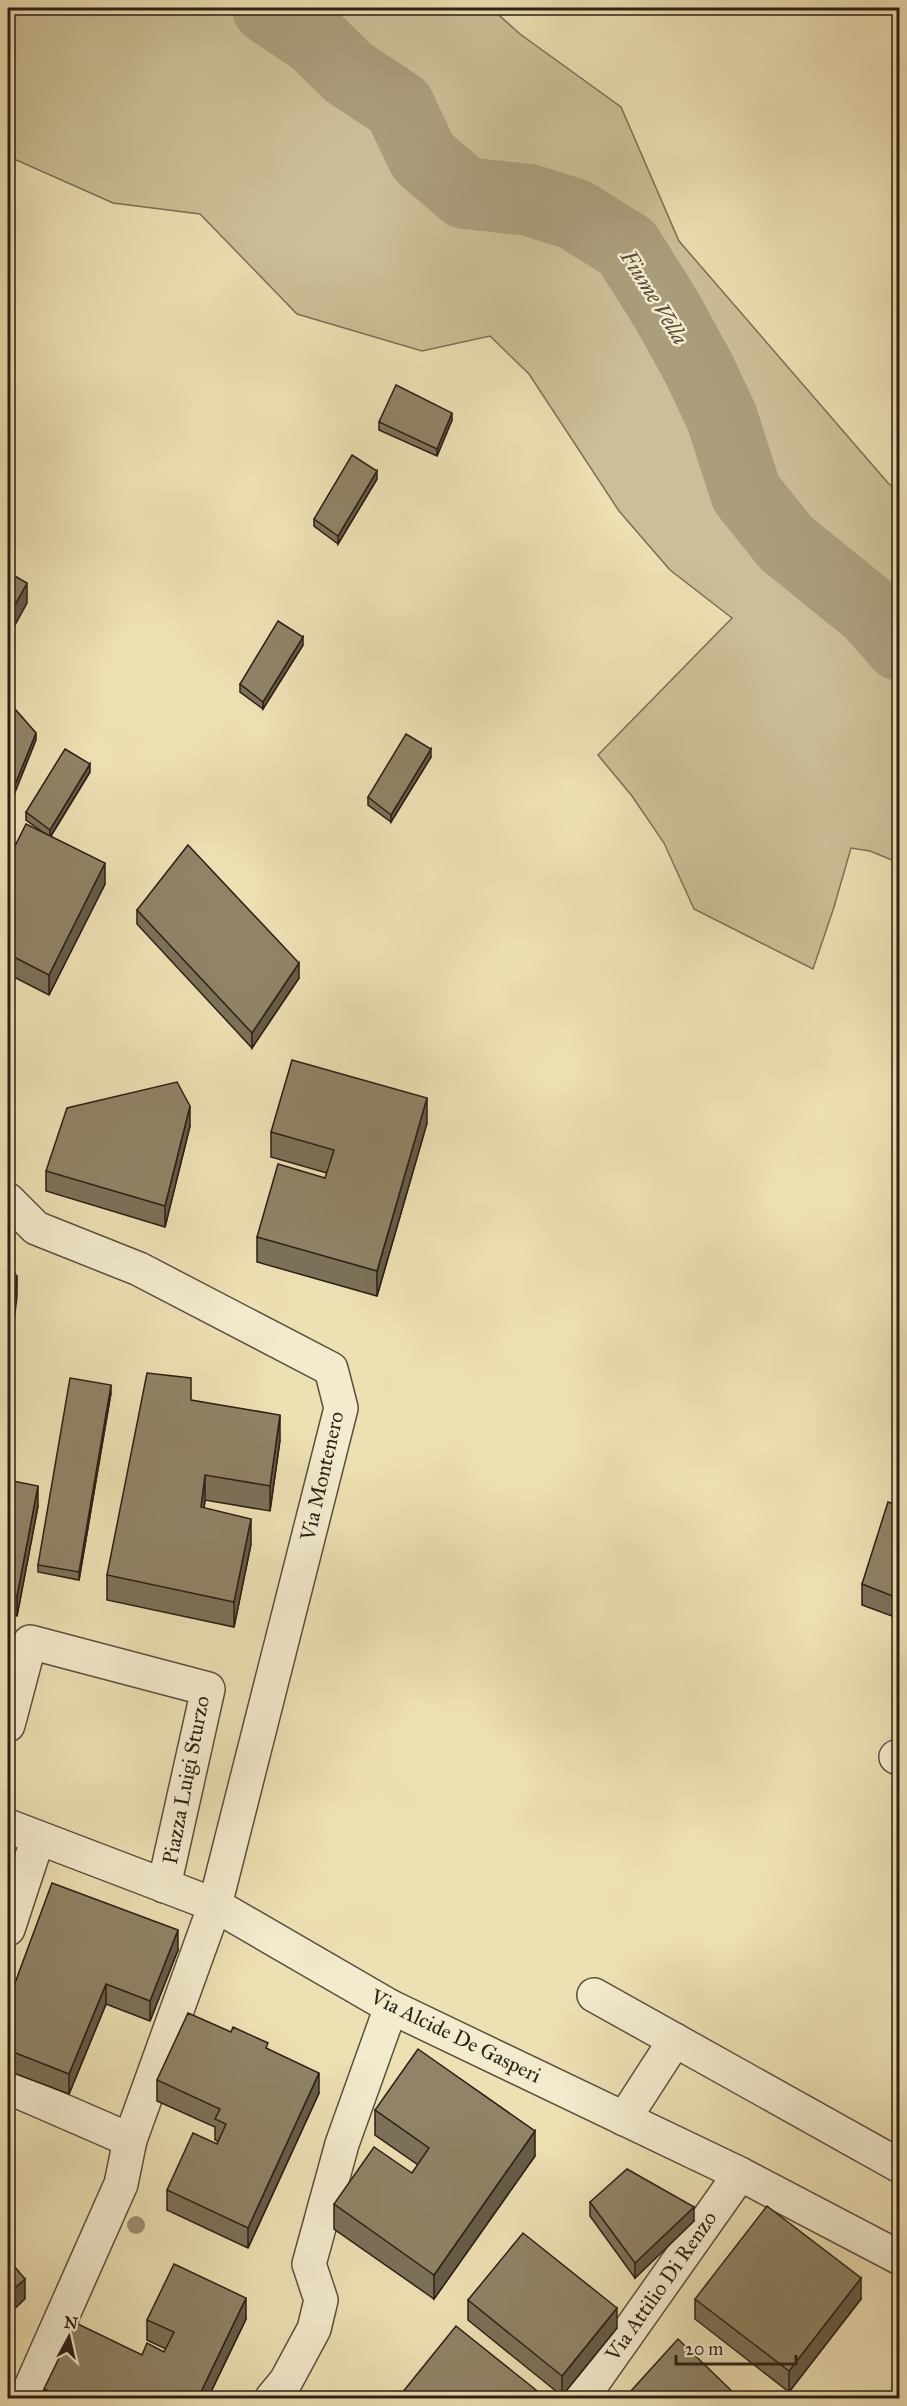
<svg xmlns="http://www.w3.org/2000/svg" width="907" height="2406" font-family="'IM FELL Great Primer',serif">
<rect width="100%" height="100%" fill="#ede0b3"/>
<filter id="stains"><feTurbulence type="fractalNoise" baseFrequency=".00333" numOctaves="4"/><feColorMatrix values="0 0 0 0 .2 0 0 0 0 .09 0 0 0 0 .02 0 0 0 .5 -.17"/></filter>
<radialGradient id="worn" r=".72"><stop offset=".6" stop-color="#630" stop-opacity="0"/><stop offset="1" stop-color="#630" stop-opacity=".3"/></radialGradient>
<!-- green -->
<polygon fill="#ccbf98" stroke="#7c6f56" stroke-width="1.5" points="8,8 491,8 520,34 621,107 679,241 888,483 899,492 899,863 870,851 851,848 834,907 813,969 694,909 664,843 632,796 598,755 732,618 670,570 619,511 529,374 490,336 422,351 297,314 200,214 113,203 12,158 8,161"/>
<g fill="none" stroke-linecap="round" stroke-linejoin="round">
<!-- river -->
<polyline stroke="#ab9e7d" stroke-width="72" points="268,8 315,40 349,73 399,106 423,157 465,193 529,200 574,214 627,247 666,309 699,369 722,418 746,493 786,543 870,611 900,645"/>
<defs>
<g id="minor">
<polyline points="8,1200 36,1228 139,1269 331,1369 341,1408 215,1905 130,2140 121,2184 26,2398"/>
<polyline points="8,1725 30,1642 208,1689 164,1886"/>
<polyline points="896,1757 900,1759"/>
<polyline points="8,1826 215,1905 391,2007 740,2174 900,2258"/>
<polyline points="8,1929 38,1838"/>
<polyline points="594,1995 900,2166"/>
<polyline points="8,2087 130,2140"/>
<polyline points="624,2119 675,2040"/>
<polyline points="272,2398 286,2381 314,2329 321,2300 309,2264 342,2144 391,2007"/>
<polyline points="582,2398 740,2174"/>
</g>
</defs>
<!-- minor casing -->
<use href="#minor" stroke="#5c4f3c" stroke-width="36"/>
<!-- minor -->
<use href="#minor" stroke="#f3ebce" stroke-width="33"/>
</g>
<!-- trees -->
<circle fill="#9d9072" cx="136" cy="2225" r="9"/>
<!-- wall -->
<g fill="#7c7159" stroke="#2b1f15" stroke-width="1.5">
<polygon points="452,420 437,456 379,430 379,422"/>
<polygon points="377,479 338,544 314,526 314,519"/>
<polygon points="303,645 263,709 240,692 240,684"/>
<polygon points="431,757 391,822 368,805 368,797"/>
<polygon points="90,772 51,836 105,884 49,995 8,974 8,860 44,833 26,820 26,812"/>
<polygon points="137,910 299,978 252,1048 137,924"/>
<polygon points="427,1123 377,1296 257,1262 257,1237 325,1178 327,1173 271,1157 271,1132"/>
<polygon points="190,1126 165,1227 46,1191 46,1171"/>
<polygon points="111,1393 79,1580 38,1572 38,1565"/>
<polygon points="191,1400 280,1440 270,1511 205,1500 204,1508 251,1544 234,1627 107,1600 107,1575"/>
<polygon points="8,1480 38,1506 17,1616 8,1615"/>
<polygon points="900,1506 900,1619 862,1605 862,1584"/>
<polygon points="178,1950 150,2021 106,2004 69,2094 8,2071 8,2002"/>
<polygon points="268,2049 319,2093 248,2248 167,2210 167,2190 217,2144 218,2141 215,2140 215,2127 157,2101 157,2080"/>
<polygon points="375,2110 535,2156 434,2299 334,2229 334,2204 412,2173 418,2165 375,2135"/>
<polygon points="590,2202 694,2221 635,2278 590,2216"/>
<polygon points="695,2299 861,2299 789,2392 695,2319"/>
<polygon points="468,2300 617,2328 562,2396 468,2320"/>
<polygon points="246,2319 208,2398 44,2398 44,2389 142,2355 164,2352 166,2349 147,2340 147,2320"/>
<polygon points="630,2392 739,2398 630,2398"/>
<polygon points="402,2393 546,2398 402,2398"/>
</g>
<!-- shaded-wall -->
<g fill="#655c48" stroke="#2b1f15" stroke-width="1.5">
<polygon points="452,413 452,420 437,456 437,449"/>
<polygon points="377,471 377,479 338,544 338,536"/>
<polygon points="27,583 27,603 8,638 8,618"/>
<polygon points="303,637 303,645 263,709 263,702"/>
<polygon points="36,733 36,740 8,810 8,802"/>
<polygon points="431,749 431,757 391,822 391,815"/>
<polygon points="90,764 90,772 50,837 50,830"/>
<polygon points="105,863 105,884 49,995 49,975"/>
<polygon points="299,963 299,978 252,1048 252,1033"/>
<polygon points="427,1098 427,1123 377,1296 377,1271"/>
<polygon points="190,1106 190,1126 165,1227 165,1206"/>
<polygon points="17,1276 17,1296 8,1373 8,1353"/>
<polygon points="111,1385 111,1393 79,1580 79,1572"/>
<polygon points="280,1415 280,1440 270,1511 270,1486"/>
<polygon points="205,1475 205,1500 201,1532 201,1507"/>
<polygon points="38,1486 38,1506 17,1616 17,1596"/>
<polygon points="251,1519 251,1544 234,1627 234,1602"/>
<polygon points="178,1930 178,1950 150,2021 150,2001"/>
<polygon points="106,1984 106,2004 69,2094 69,2074"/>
<polygon points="319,2073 319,2093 248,2248 248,2228"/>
<polygon points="535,2131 535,2156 434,2299 434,2275"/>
<polygon points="694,2207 694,2221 635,2278 635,2263"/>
<polygon points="861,2278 861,2299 789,2392 789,2371"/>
<polygon points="25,2279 25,2299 8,2315 8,2294"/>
<polygon points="246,2298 246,2319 208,2398 198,2398"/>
<polygon points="617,2308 617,2328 562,2396 562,2376"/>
</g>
<!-- building -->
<g fill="#908367" stroke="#2b1f15" stroke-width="1.5">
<polygon points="396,385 452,413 437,449 379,422"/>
<polygon points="352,455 377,471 338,536 314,519"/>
<polygon points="8,572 27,583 8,618"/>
<polygon points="278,621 303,637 263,702 240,684"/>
<polygon points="8,701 36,733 8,802"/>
<polygon points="406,734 431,749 391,815 368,797"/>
<polygon points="65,749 90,764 50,830 26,812"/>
<polygon points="26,824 105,863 49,975 8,954 8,860"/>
<polygon points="188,845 299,963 252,1033 137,910"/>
<polygon points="292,1060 427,1098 377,1271 257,1237 278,1164 325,1178 334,1150 271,1132"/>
<polygon points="177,1082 190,1106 165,1206 46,1171 67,1108"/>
<polygon points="8,1267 17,1276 8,1353"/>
<polygon points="147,1373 191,1378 191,1400 280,1415 270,1486 205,1475 201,1507 251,1519 234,1602 107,1575"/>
<polygon points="70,1378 111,1385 79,1572 38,1565"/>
<polygon points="8,1480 38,1486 17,1596 8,1594"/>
<polygon points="888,1502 900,1506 900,1599 862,1584"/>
<polygon points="52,1883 178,1930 150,2001 106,1984 69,2074 8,2050 8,2002"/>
<polygon points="188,2013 231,2032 233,2027 268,2043 266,2048 319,2073 248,2228 167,2190 193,2133 217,2144 226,2124 215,2119 220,2109 157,2080"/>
<polygon points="418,2049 535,2131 434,2275 334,2204 374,2147 412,2173 429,2148 375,2110"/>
<polygon points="627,2169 694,2207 635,2263 590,2202"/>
<polygon points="767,2206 861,2278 789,2371 695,2299"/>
<polygon points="523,2233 617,2308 562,2376 468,2300"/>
<polygon points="8,2259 25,2279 8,2294"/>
<polygon points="174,2264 246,2298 198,2398 64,2398 44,2389 76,2323 142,2355 147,2343 164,2352 174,2332 147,2320"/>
<polygon points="456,2326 546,2398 408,2398 402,2393"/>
<polygon points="678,2339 739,2398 637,2398 630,2392"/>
</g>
<g text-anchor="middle" stroke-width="5" stroke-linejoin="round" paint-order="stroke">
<!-- street labels -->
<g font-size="21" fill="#2b1f15" stroke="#f3ebce">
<text transform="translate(322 1476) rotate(-77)" y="7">Via Montenero</text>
<text transform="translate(186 1780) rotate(-79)" y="7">Piazza Luigi Sturzo</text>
<text transform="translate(456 2036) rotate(26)" y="7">Via Alcide De Gasperi</text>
<text transform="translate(661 2286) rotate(-55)" y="7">Via Attilio Di Renzo</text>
</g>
<!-- water labels -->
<g font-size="22" font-style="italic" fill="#584b39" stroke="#f3ebce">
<text transform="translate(655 297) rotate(58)" y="8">Fiume Vella</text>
</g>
</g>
<!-- margin -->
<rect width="907" height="2406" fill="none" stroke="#ede0b3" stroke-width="30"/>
<rect x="9" y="9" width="889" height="2388" fill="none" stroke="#2b1f15" stroke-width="3"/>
<rect x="15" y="15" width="877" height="2376" fill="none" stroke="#2b1f15" stroke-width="1.5"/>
<!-- north arrow -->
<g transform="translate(69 2337) rotate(8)" stroke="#f3ebce" stroke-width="4.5" paint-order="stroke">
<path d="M0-4.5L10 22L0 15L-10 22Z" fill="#2b1f15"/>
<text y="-9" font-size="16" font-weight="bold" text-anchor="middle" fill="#2b1f15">N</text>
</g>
<!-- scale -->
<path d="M676 2355v9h120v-9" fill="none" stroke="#2b1f15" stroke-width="3"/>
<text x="685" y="2355" font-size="18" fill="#2b1f15" stroke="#f3ebce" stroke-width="4.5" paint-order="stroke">20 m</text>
<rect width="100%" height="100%" filter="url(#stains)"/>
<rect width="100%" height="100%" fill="url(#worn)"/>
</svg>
